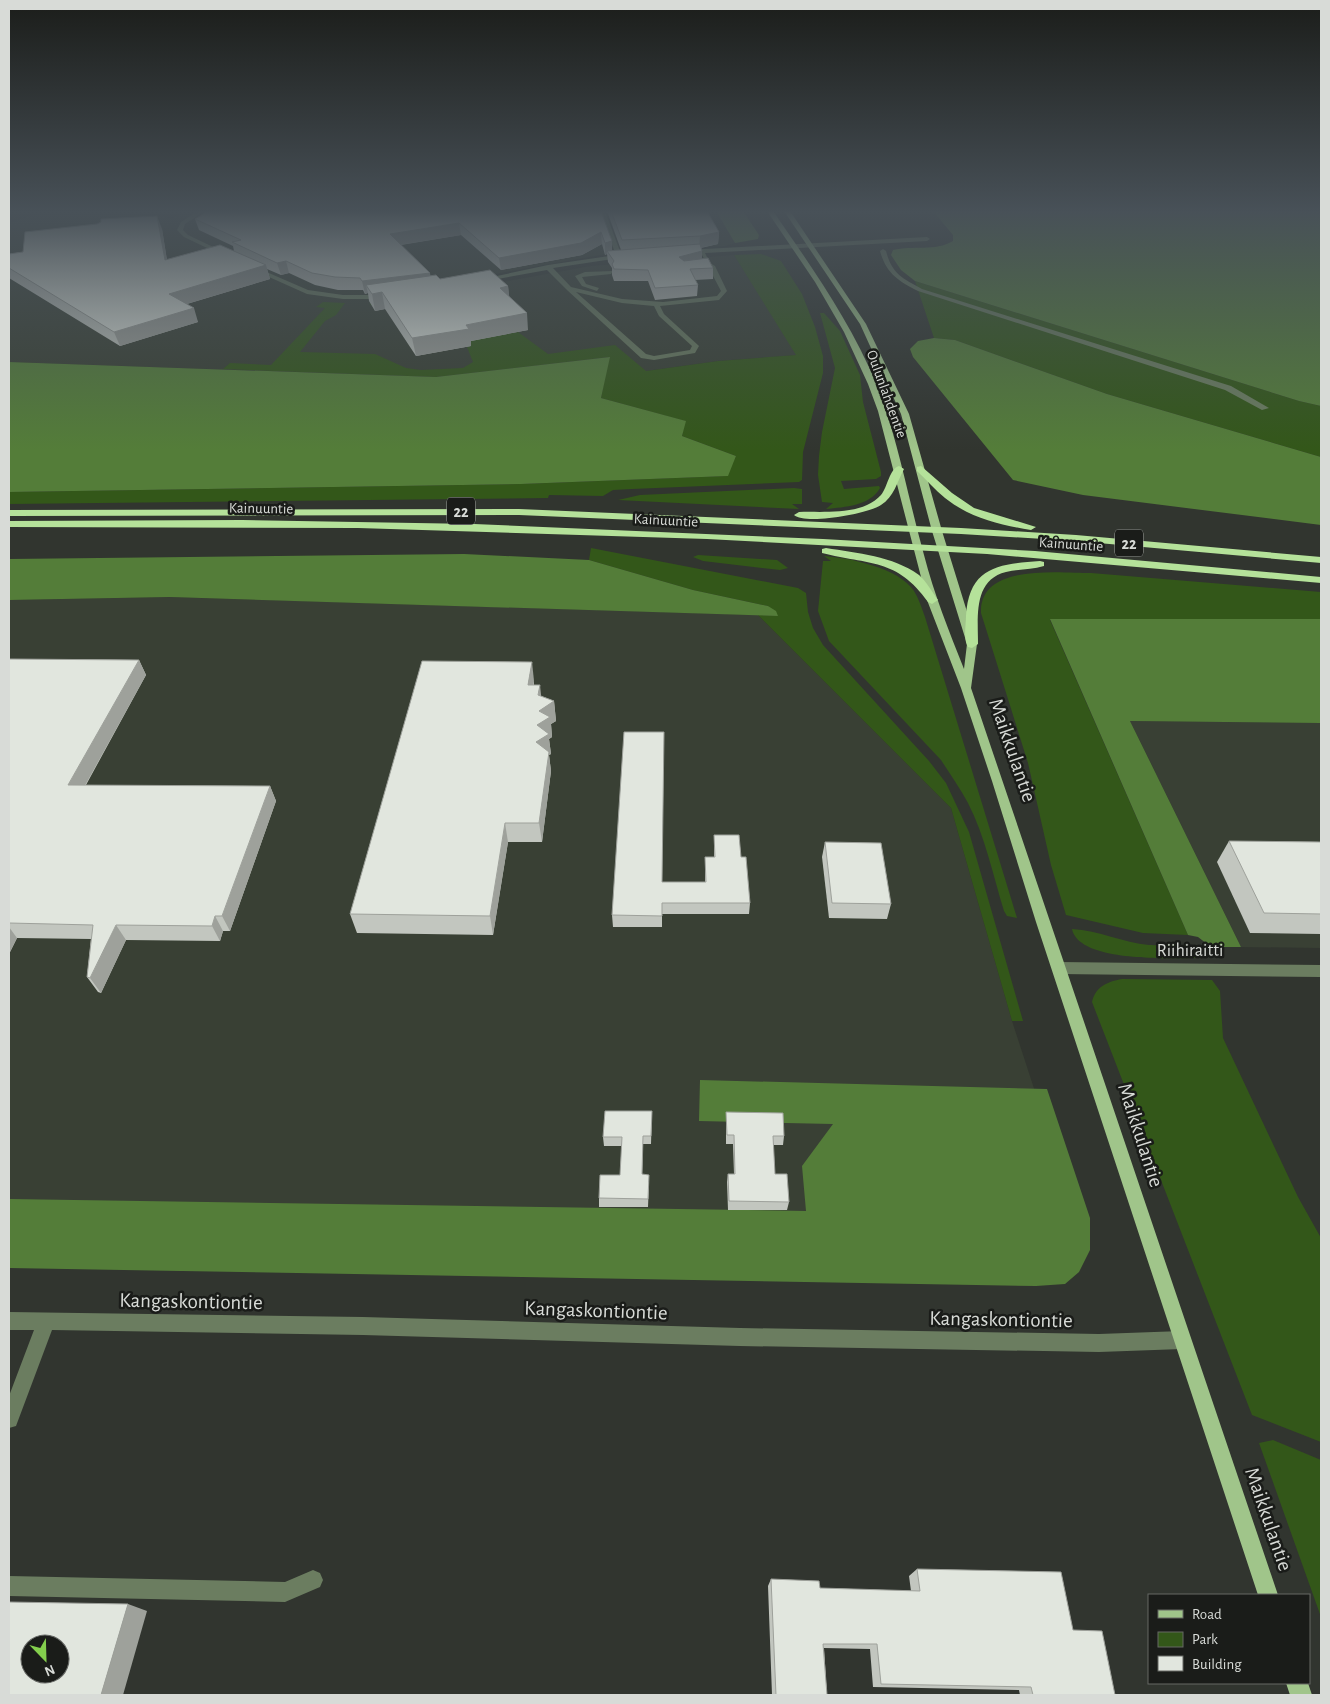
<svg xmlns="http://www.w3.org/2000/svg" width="1330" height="1704" font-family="'Alegreya Sans',sans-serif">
<rect width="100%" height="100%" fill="#31352f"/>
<!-- built -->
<g fill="#394034">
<polygon points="45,211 141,211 172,219 187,211 716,211 735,243 725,246 623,251 433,285 442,293 591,266 734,255 797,355 718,361 646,371 436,377 9,362 9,223"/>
<polygon points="170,597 758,615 951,808 1012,1021 1073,1208 9,1268 9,600"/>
<polygon points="1130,721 1321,723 1321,948 1241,947"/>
</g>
<!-- green -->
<g fill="#335719">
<polygon points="761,254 781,261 802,294 815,327 823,356 823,373 803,452 802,480 799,482 632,489 613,490 603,496 549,495 548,498 9,504 9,492 521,484 727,476 736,456 682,436 685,421 601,398 609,357 436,377 223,369 230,363 271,365 325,308 316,307 323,302 345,303 336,315 325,321 300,352 375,354 406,368 421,370 463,368 473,362 467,347 471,346 435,297 373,306 369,304 407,300 498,283 500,285 454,294 470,309 465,311 491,337 518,332 548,354 615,345 646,371 718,361 796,355 734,255"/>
<polygon points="915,281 1299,401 1321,406 1321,457 1107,394 955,340 934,338"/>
<path d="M820,313H824L840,331L860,375L863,402L881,472V476L876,479L841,481L844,489L879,486L880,488C870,506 845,507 826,509L833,503L822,502L818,475L819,456L822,432L835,368Z"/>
<polygon points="794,488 802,489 802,504 792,504 799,509 618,500 640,495"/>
<polygon points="591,548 798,588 806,593 808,612 813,628 823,645 929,761 946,783 969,832 1023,1021 1012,1021 951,808 758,615 778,616 768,606 693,590 589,560"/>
<polygon points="698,555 777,560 788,568 780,570 703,561 693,557"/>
<path d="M824,556C850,558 899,568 914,591C919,599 922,609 925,617L1017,918L1007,916L1004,911C993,875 985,836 968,803C960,788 950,774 941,760L829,641L818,611L823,561H831Z"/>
<path d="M1091,573L1321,592V619L1050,620L1188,935L1143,933L1066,915L1051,865L1028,763L981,613C979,563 1058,573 1091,573Z"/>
<path d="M1072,929C1099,930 1123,943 1149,945C1164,946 1191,941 1202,953L1198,958C1172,958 1079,963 1072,929Z"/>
<path d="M1122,979L1212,980L1220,991L1223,1038L1298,1197L1321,1238V1442L1252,1415L1092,1002C1096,986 1107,982 1122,979Z"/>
<polygon points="1273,1440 1321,1460 1321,1617 1259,1443"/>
</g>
<!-- forest -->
<g fill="#547d39">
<polygon points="716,211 743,211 759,235 758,239 735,243"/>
<path d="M933,211H1321V406L1299,401L915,281L901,270L891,255L893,250C913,245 935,252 953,241V235Z"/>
<polygon points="934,338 955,340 1107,394 1321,457 1321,525 1083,495 1013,480 913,357 910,349 918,341"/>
<polygon points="610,357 601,398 686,421 682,436 736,456 728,476 521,484 9,492 9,362 436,377"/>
<polygon points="464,554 589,560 693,590 768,606 776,611 778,616 170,597 9,600 9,559"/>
<polygon points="1050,619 1321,619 1321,723 1130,721 1241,947 1211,947 1198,937 1188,935"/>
<polygon points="700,1080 1047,1089 1090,1218 1090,1250 1079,1272 1065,1284 1036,1286 9,1268 9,1199 806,1211 802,1166 833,1124 699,1121"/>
</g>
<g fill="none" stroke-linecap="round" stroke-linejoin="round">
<!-- minor -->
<g fill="#6b7d60" fill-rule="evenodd">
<polygon points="198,211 205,211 185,224 183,230 188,235 228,254 228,256 224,256 184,237 177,230 181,222"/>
<path d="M599,211H605L621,254L626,255V257L553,268L571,287L622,299L663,302L717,296L721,291L701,253H684L686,250L927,237L930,239L927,241L705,253L710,263L715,266L727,291L719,300L660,306L664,314L699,346L695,353L654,360L641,358L567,290L547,270L481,282L478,280L548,265L616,255ZM576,292L622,303L654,306L659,316L692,346L690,350L654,356L646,354Z"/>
<path d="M883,249L886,251C892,274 902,278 922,289L1231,386L1269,408L1262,410L1225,390L918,291C898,281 886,273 880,251Z"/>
<polygon points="251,267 255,267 308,290 343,295 385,295 388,297 385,299 343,299 307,294 251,269"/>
<polygon points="613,271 611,274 582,277 586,284 599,288 597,291 582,286 575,276 585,272"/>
<polygon points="1059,962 1321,965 1321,977 1059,974 1054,972 1052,968 1054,964"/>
<polygon points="9,1312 363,1317 740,1328 1099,1334 1182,1331 1188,1334 1191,1340 1188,1346 1182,1349 1099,1352 740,1346 363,1335 52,1330 16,1426 9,1428 9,1396 34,1330 9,1330"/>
<polygon points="313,1570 320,1573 323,1580 320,1587 285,1602 9,1596 9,1576 285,1582"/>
</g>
<!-- major -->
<g fill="#a0c58a" fill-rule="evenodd">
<path d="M767,211H773C811,266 850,321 876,383C898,438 908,498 924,555C934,594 949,631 964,669L967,644L932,531L901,414L860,324L784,211H790L866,324L909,414L942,531L977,644L971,688L1278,1595H1258L1036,922L992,781L961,688L927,600L878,411L868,384L844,332L815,282Z"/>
<polygon points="1286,1683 1308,1683 1312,1695 1290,1695"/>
</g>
<!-- highway -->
<g fill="#b5e29a" fill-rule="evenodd">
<path d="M899,466L904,469C897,482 894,497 881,505C868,514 805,525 794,515L799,512C824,511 862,516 881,495C888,487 889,469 899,466Z"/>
<path d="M921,466L952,493L974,508L1036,527L1031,530C1000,525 970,518 945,498C935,490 927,480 917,471V467Z"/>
<polygon points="519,509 961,528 1076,535 1321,557 1321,563 1076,541 961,534 519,515 9,516 9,510"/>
<polygon points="242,520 474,524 823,539 1035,551 1321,577 1321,583 987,554 707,539 358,528 9,527 9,521"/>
<path d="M826,548C857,553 893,556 919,575C927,582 932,592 938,600L932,604L928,602C897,558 869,565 822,553V549Z"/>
<path d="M1040,561L1044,562V566C1031,570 1018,569 1006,572C973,580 978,617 978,644L972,648L968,647C963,639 966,625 966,616C969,567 998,564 1040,561Z"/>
</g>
</g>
<!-- wall -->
<g fill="#c2c6bf">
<polygon points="601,211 612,250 621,250 607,211 707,211 719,232 718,244 701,248 702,259 713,268 713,279 695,280 698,285 697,296 655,300 648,281 614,281 612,275 612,268 608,262 607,254 605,255 602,244 582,255 501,270 461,235 401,245 430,276 440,279 508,286 509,297 528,330 471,341 471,346 416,356 385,309 375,311 369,301 368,293 365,294 363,290 338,290 315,285 289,273 281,275 267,269 270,279 187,304 198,322 120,346 9,278 9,254 162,229 167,260 234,251 233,246 199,230 195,219"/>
<polygon points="9,659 139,660 146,675 86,785 270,786 276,801 230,931 223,931 220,941 126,940 101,993 98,992 87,977 91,939 17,938 9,954"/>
<polygon points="534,681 534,685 541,696 554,701 556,721 551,724 552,737 549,739 551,754 549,755 551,771 542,842 508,842 493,935 357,933 350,914"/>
<polygon points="714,835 741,857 750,903 749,914 662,914 662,927 613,927 612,915 662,882 705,882 705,857 714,857"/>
<polygon points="1229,841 1321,842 1321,934 1250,933 1217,862"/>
<polygon points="825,842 891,904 887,919 829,918 822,857"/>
<polygon points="652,1111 651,1144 643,1144 642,1174 649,1183 648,1207 599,1207 599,1198 620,1175 622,1146 604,1146 603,1137"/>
<polygon points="726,1112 784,1136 783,1145 773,1145 775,1174 789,1202 787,1210 728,1210 727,1182 728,1174 734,1174 733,1144 726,1144"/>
<polygon points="917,1569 1073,1630 1115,1695 1020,1695 1019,1690 873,1687 870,1649 824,1648 827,1695 772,1695 768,1586 771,1579 820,1588 911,1591 909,1576"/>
</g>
<!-- shaded-wall -->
<g fill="#9ea19b">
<polygon points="157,216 162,229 169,274 165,260"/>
<polygon points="459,223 461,235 393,246 390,234"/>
<polygon points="601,232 602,244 582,255 501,270 499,258"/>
<polygon points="719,232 718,244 699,248 700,236"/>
<polygon points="612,241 612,254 607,251 607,254 605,255 605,243"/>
<polygon points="702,251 702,262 679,268 679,257"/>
<polygon points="286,261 289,273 281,275 277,263"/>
<polygon points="266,265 270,279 173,308 169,294"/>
<polygon points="430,273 432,285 366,285 368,293 365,294 362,281"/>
<polygon points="508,286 510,303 500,288"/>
<polygon points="382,292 385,309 375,311 372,294"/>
<polygon points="194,308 198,322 120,346 114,332"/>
<polygon points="527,313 528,330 471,341 471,346 416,356 412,338 466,325"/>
<polygon points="139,660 146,675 77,800 68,785"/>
<polygon points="532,662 534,681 531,704 528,685"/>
<polygon points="540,685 542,704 554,701 556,721 551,724 552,737 549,739 551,754 549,755 551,771 542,842 539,823 536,742 538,695"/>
<polygon points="270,786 276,801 230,931 222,916"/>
<polygon points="505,823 508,842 493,935 490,916"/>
<polygon points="215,916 223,931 220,941 212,926"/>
<polygon points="116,925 126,940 101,993 90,978"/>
<polygon points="9,927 17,938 9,954"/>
<polygon points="128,1604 147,1611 123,1695 101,1695"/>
</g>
<!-- building -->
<g fill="#e1e6de" stroke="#9ea19b" fill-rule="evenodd">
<polygon points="208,211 601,211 612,241 605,243 601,232 581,243 499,258 459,223 390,234 430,273 362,281 360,278 335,277 312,273 286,261 277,263 232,242 241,240 195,219"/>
<polygon points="611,211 707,211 719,232 700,236 622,240"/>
<polygon points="157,216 165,260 220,245 266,265 169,294 194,308 114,332 9,268 9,254 23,252 25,232 97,224 101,222 101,219"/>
<polygon points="700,244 702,251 679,257 684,261 708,258 713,268 690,269 698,285 655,288 648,270 614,269 612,264 614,261 607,251"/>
<polygon points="490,270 508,286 500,288 527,313 466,325 469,329 412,338 382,292 372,294 366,285 436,275 440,279"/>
<polygon points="9,659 139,660 68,785 270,786 222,916 215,916 212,926 116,925 90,978 87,977 93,925 9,923"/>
<polygon points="422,661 532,662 528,685 540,685 538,695 554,701 539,711 550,717 537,725 549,734 536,742 549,752 539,823 505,823 490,916 350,914"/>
<polygon points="624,732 664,732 662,882 706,882 705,857 715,857 714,835 739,835 741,857 746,857 750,903 662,903 662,916 612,915"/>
<polygon points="1229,841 1321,842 1321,914 1264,913"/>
<polygon points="825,842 881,843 891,904 832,903"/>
<polygon points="605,1111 652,1111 651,1136 643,1136 642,1174 649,1175 648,1199 599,1198 600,1175 620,1175 622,1137 603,1137"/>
<polygon points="726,1112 783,1113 784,1136 773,1136 775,1174 787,1174 789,1202 729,1201 728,1174 735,1174 734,1135 727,1135"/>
<polygon points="917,1569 1061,1572 1073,1630 1102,1631 1115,1695 1033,1695 1031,1687 881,1684 877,1644 823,1644 827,1695 776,1695 771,1579 819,1581 820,1588 920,1591"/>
<path d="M9,1602L128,1604L101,1695H9ZM30,1644H60V1674H30Z"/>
</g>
<!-- sky -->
<linearGradient id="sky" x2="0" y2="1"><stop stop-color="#1b1d1a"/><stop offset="0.47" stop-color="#485158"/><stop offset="1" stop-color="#485158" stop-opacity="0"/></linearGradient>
<rect width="1330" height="450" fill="url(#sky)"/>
<g text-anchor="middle" stroke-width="5" stroke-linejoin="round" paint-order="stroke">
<!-- far-street labels -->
<g font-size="15" fill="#d8dbd7" stroke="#1a1c19">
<text transform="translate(887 394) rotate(70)" y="5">Oulunlahdentie</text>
<text transform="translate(261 508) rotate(1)" y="5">Kainuuntie</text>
<text transform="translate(666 520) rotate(3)" y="5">Kainuuntie</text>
<text transform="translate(1071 544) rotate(4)" y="5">Kainuuntie</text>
</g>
<!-- shield labels -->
<g fill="#1a1c19" stroke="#9fa29e" stroke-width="1">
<rect x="447" y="497.5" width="28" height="27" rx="4"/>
<rect x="1115" y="529.5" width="28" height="27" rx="4"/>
</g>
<g font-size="16" font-weight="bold" fill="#d8dbd7">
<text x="461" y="517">22</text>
<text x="1129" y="549">22</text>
</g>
<!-- street labels -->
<g font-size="18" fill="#d8dbd7" stroke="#1a1c19">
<text x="1190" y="956">Riihiraitti</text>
</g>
<!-- near-street labels -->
<g font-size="21" fill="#d8dbd7" stroke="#1a1c19">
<text transform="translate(1013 750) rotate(71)" y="7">Maikkulantie</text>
<text transform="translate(1141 1135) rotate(72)" y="7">Maikkulantie</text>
<text transform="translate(191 1301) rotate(1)" y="7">Kangaskontiontie</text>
<text transform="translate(596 1310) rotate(2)" y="7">Kangaskontiontie</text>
<text transform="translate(1001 1319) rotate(1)" y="7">Kangaskontiontie</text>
<text transform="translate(1269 1519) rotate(71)" y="7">Maikkulantie</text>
</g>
</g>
<!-- border -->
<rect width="1330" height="1704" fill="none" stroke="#d8dbd7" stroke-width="20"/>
<!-- legend -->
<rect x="1148" y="1594" width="162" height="90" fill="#1a1c19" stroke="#666865"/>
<rect x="1158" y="1610" width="25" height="8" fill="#a0c58a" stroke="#666865"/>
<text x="1192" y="1619" font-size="15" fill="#d8dbd7">Road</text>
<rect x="1158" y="1632" width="25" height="15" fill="#335719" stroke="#666865"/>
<text x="1192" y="1644" font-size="15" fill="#d8dbd7">Park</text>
<rect x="1158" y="1656" width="25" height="15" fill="#e1e6de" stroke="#666865"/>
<text x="1192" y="1669" font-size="15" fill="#d8dbd7">Building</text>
<!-- north arrow -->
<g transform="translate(45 1659) rotate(157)"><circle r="24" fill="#1a1c19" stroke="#666865"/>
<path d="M0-4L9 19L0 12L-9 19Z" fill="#84cf4d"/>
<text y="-8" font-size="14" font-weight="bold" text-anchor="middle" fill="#d8dbd7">N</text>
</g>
</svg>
